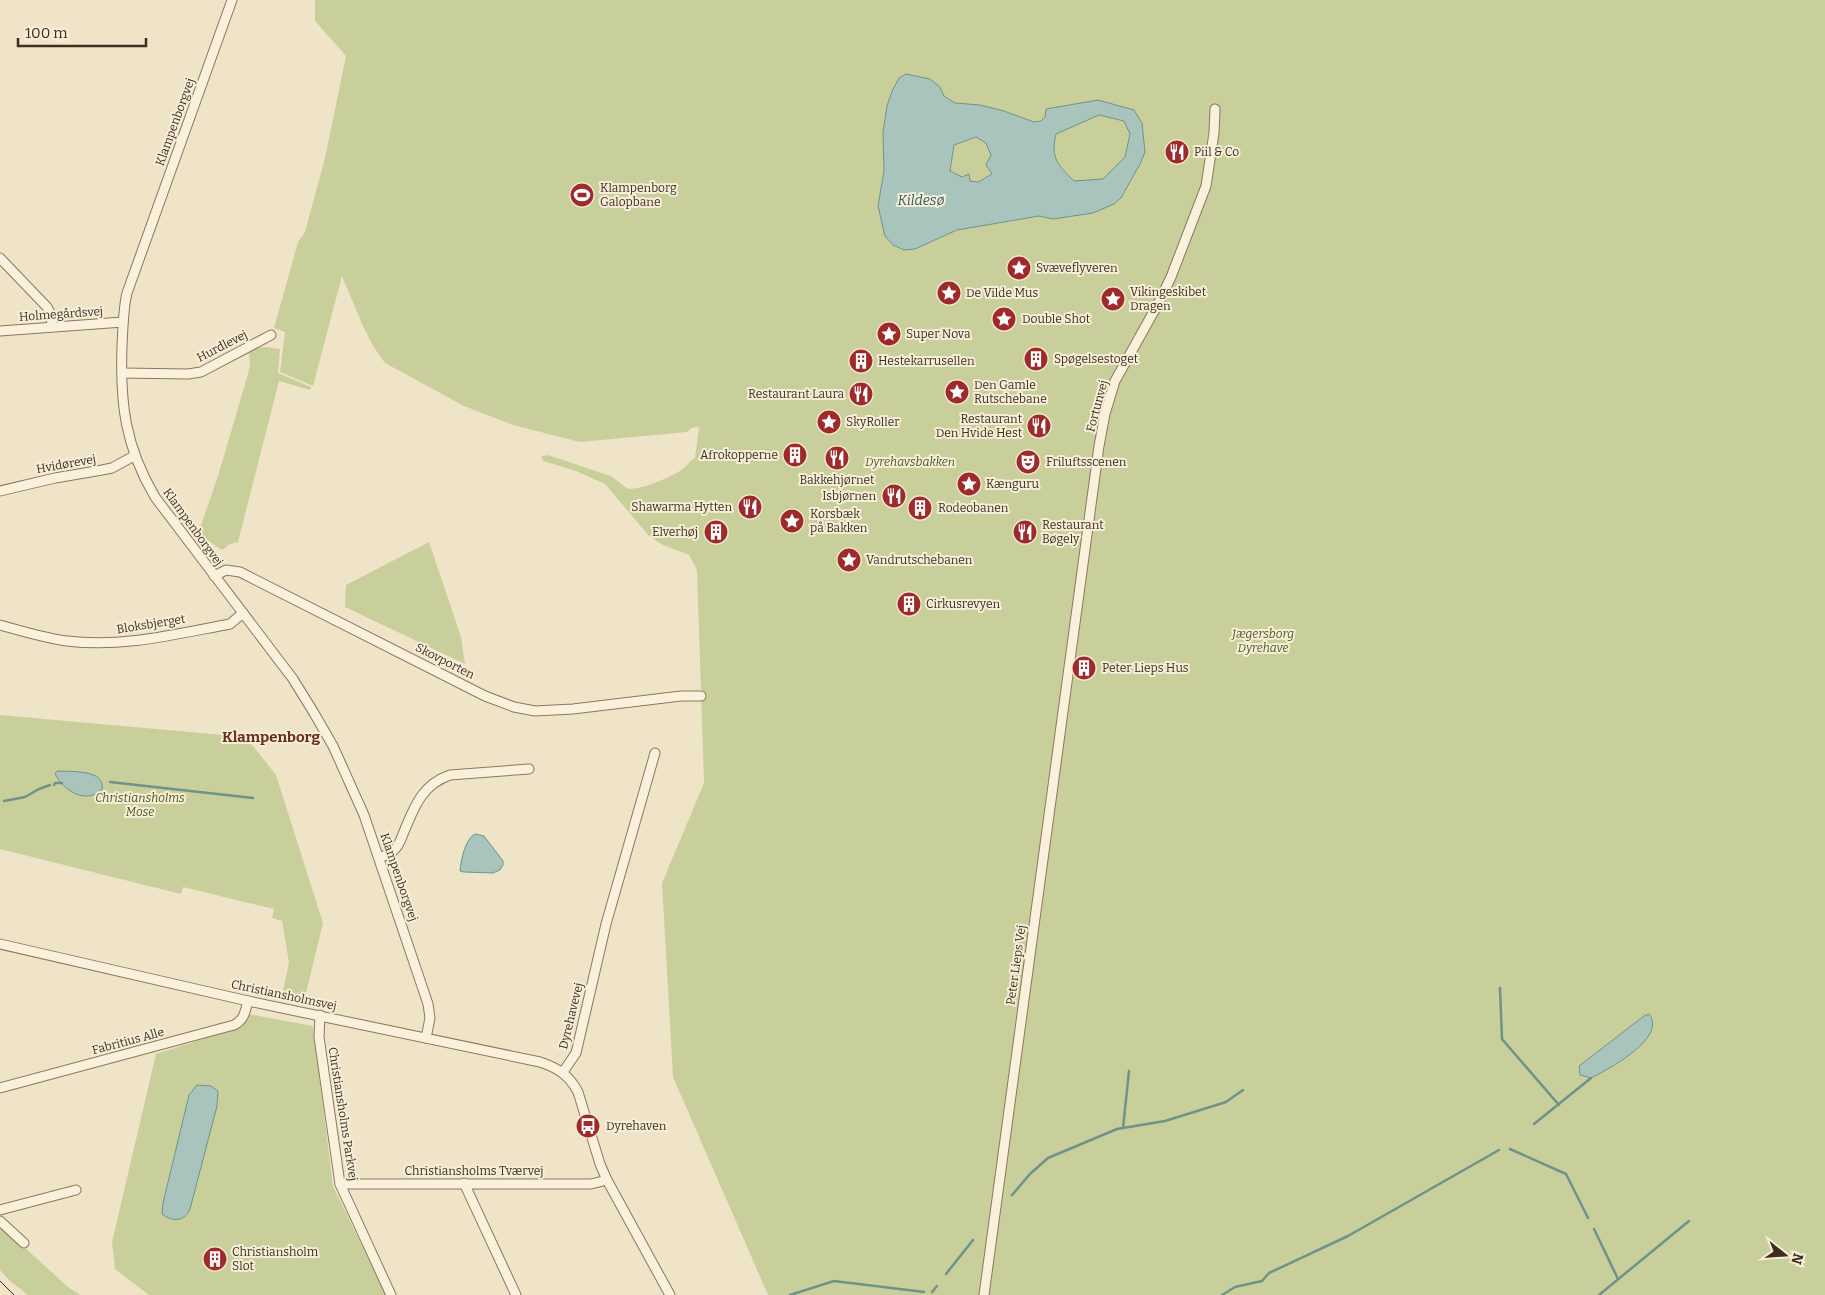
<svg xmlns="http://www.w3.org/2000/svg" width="1825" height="1295" font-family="Bitter,serif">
<rect width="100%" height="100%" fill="#f0e4c8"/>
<!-- green -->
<g fill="#c9cf9b">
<path d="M315,0H1825V1295H768L673,1077L662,883L704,783L697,570L689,555L663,545L649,536L605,484L576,471L543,461L541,456L548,455L611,476L628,489C643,489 666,479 680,471C685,468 689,462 695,458L699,427L691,428L687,432L580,442L513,425L464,406L385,363L373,346L362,324L342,276L313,386L280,372L285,332L274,328L298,242L305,232L325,158L346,56L315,21Z"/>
<polygon points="266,347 280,349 278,373 311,387 310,390 279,381 238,542 230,544 222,550 198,534 218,476 248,374 250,364 249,353 257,348"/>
<polygon points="429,542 461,637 465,664 345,607 346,585"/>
<polygon points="0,715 246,737 276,775 323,923 304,1001 282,996 289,963 282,921 272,918 274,909 183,887 181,894 0,849"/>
<polygon points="248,1014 313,1026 333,1186 386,1295 149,1295 115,1269 112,1242 156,1054 241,1027"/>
<polygon points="0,1225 69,1288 81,1295 28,1295 10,1281 0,1270"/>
</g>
<!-- water -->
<g fill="#a9c4bc" stroke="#6f938a" fill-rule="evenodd">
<path d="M906,74L930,79L940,87L944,96L955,103L980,105L1004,111L1034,122L1041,121L1045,117L1046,109L1098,100L1134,110L1142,123L1145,152L1140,164L1121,198L1114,204L1093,213L1053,219L1039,216L957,230L915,249L904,250L893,245L885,236L878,206L884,171L883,132L887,106L892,91L899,78ZM1099,115L1124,121L1130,134L1125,157L1103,179L1074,181C1058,165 1050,158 1056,134ZM976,137L986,143L991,155L986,165L992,174L978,182L970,181L969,174L962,177L950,171L954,145Z"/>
<path d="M58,771C72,772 106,769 102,790C97,793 93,796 87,796C74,797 59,784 55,773Z"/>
<path d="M475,834L484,836L503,861V865L500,870L493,873L464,872L460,871C461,860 465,839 475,834Z"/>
<path d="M1649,1014C1668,1038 1607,1070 1591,1078L1580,1075L1579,1066L1644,1016Z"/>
<path d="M197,1085L211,1086L218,1091L217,1106L190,1209C185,1222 172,1222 162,1214L163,1203L189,1095Z"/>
</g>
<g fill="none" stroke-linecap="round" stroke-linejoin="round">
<!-- stream -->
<g stroke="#6f938a" stroke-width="2.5">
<polyline points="110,782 253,798"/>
<polyline points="54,785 55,783 62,783"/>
<polyline points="4,801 25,797 39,789 50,785"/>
<polyline points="1500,988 1502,1039 1559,1105"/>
<polyline points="1534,1124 1591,1078"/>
<polyline points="1123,1128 1129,1071"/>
<polyline points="1510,1149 1566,1174 1588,1218"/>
<polyline points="1012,1195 1030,1174 1048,1158 1117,1129 1165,1121 1226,1102 1243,1090"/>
<polyline points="1594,1229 1618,1279"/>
<polyline points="946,1274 973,1240"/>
<polyline points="932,1292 937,1286"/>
<polyline points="790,1295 834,1281 924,1292"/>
<polyline points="1222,1295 1235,1287 1262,1281 1269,1273 1348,1236 1499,1150"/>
<polyline points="1599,1295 1689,1221"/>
</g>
<defs>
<g id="minor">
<path d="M232,0L127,293C123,310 123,328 122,346C120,404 125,446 155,497L293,679L314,713L333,746L364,815L428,1004L430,1018L426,1038"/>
<polyline points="0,258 47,307 51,315 52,327"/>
<polyline points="0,331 123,322"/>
<polyline points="122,373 188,374 201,372 271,335"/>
<polyline points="0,491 55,478 102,470 112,468 134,456"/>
<polyline points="214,576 226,570 240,572 485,696 514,707 535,711 573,709 681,696 701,696"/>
<path d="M0,625C22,631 44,638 67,641C122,648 176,634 230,624L243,613"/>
<path d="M379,858C383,856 390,854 393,851C398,847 401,840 403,834C414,808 421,785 450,775L529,769"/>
<path d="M0,944L248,1001L540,1062C558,1068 569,1075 578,1092L600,1164L607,1180L670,1295"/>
<polyline points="320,1015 319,1037 340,1184 391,1295"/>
<polyline points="563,1072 576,1053 606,924 655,753"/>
<path d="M0,1088L234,1025C244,1020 245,1012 248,1001"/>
<polyline points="464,1183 516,1295"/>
<polyline points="340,1184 591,1184 607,1180"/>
<polyline points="0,1210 76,1190"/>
<polyline points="0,1221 24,1243"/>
<polyline points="984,1295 1099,446 1105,414 1115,381 1158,304 1171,277 1206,186 1214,133 1215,109"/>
</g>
</defs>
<!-- minor casing -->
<use href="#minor" stroke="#8d765c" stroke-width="11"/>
<!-- minor -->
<use href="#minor" stroke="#faf1dc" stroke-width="9"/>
<!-- tram -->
<polyline stroke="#3d2e20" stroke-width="1" points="0,1281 14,1295"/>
</g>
<!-- icons -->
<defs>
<symbol id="restaurant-disc" viewBox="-11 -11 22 22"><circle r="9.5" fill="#9e2a2b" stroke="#f7eed8"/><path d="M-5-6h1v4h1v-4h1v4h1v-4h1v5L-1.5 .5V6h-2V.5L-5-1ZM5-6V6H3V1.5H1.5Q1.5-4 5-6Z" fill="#fff"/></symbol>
<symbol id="stadium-disc" viewBox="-11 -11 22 22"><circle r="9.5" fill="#9e2a2b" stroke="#f7eed8"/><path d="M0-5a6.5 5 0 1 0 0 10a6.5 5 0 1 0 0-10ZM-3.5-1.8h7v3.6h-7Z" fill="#fff"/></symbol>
<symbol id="sight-disc" viewBox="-11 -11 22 22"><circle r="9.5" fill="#9e2a2b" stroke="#f7eed8"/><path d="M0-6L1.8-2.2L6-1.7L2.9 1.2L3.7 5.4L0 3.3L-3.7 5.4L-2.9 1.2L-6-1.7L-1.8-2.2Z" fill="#fff"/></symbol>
<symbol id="building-disc" viewBox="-11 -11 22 22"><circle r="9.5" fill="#9e2a2b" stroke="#f7eed8"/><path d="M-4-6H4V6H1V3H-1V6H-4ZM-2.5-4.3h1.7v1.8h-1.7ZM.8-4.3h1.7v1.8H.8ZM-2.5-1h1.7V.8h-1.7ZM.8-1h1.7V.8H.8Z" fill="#fff"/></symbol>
<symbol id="theatre-disc" viewBox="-11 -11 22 22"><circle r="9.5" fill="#9e2a2b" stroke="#f7eed8"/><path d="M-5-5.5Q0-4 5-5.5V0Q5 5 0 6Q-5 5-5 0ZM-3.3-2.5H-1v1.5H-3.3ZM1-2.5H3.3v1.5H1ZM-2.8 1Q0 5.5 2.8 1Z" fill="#fff"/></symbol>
<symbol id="bus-disc" viewBox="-11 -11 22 22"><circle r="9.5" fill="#9e2a2b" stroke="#f7eed8"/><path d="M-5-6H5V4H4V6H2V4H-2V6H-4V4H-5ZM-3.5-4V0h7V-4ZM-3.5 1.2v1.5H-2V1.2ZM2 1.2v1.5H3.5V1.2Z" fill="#fff"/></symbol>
</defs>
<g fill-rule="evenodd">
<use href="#restaurant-disc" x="1163" y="138" width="28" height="28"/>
<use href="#stadium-disc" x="568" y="181" width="28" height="28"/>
<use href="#sight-disc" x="1005" y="254" width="28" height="28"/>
<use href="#sight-disc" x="935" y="279" width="28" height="28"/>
<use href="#sight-disc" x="1099" y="285" width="28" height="28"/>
<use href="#sight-disc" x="990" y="305" width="28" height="28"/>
<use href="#sight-disc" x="875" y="320" width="28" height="28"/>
<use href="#building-disc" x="1022" y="345" width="28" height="28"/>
<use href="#building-disc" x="847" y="347" width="28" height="28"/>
<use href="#sight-disc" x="943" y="378" width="28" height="28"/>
<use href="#restaurant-disc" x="847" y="380" width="28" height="28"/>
<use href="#sight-disc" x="815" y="408" width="28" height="28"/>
<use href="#restaurant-disc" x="1025" y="412" width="28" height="28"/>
<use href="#building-disc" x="781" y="441" width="28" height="28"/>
<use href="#restaurant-disc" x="823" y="444" width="28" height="28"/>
<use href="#theatre-disc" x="1014" y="448" width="28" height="28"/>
<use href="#sight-disc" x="955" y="470" width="28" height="28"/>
<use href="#restaurant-disc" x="880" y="482" width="28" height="28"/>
<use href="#restaurant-disc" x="736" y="493" width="28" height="28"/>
<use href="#building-disc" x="906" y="494" width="28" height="28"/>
<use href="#sight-disc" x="778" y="507" width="28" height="28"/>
<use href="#building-disc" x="702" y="518" width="28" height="28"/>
<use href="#restaurant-disc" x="1011" y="518" width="28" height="28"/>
<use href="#sight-disc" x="835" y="546" width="28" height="28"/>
<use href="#building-disc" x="895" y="590" width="28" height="28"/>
<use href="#building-disc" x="1070" y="654" width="28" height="28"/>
<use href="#bus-disc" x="574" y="1112" width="28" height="28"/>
<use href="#building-disc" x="201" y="1245" width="28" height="28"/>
</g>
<g text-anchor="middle" stroke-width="4" stroke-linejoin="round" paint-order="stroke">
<!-- street labels -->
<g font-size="12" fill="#3d2e20" stroke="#f7eed8">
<text transform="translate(175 122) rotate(-70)" y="4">Klampenborgvej</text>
<text transform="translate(61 314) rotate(-4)" y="4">Holmegårdsvej</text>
<text transform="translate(222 346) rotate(-27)" y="4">Hurdlevej</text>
<text transform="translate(1097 406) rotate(-75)" y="4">Fortunvej</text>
<text transform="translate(66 464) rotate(-10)" y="4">Hvidørevej</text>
<text transform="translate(193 527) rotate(54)" y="4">Klampenborgvej</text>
<text transform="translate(151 624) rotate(-9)" y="4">Bloksbjerget</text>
<text transform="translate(445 661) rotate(27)" y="4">Skovporten</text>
<text transform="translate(399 877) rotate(71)" y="4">Klampenborgvej</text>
<text transform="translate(1016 965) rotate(-82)" y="4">Peter Lieps Vej</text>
<text transform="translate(284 995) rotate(12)" y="4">Christiansholmsvej</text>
<text transform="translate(571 1016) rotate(-76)" y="4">Dyrehavevej</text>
<text transform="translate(128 1041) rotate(-15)" y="4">Fabritius Alle</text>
<text transform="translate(343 1114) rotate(81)" y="4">Christiansholms Parkvej</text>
<text x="474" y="1175">Christiansholms Tværvej</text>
</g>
<!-- poi labels -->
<g font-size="12" fill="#3d2e20" stroke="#f7eed8" text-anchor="start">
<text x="1194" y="156">Piil &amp; Co</text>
<text x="600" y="192">Klampenborg<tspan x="600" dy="14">Galopbane</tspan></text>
<text x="1036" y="272">Svæveflyveren</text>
<text x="1130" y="296">Vikingeskibet<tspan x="1130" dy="14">Dragen</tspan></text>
<text x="966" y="297">De Vilde Mus</text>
<text x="1022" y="323">Double Shot</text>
<text x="906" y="338">Super Nova</text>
<text x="1054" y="363">Spøgelsestoget</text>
<text x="878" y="365">Hestekarrusellen</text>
<text x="974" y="389">Den Gamle<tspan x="974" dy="14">Rutschebane</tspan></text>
<text x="844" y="398" text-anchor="end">Restaurant Laura</text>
<text x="1022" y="423" text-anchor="end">Restaurant<tspan x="1022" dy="14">Den Hvide Hest</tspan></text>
<text x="846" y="426">SkyRoller</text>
<text x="778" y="459" text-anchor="end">Afrokopperne</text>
<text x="1046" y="466">Friluftsscenen</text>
<text x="837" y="484" text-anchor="middle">Bakkehjørnet</text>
<text x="986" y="488">Kænguru</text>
<text x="876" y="500" text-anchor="end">Isbjørnen</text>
<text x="732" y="511" text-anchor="end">Shawarma Hytten</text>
<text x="938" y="512">Rodeobanen</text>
<text x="810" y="518">Korsbæk<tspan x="810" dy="14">på Bakken</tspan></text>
<text x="1042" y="529">Restaurant<tspan x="1042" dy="14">Bøgely</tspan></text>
<text x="698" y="536" text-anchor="end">Elverhøj</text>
<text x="866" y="564">Vandrutschebanen</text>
<text x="926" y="608">Cirkusrevyen</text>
<text x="1102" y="672">Peter Lieps Hus</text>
<text x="606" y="1130">Dyrehaven</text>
<text x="232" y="1256">Christiansholm<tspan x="232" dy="14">Slot</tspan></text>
</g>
<!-- park labels -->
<g font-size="12" font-style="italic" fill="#4d5a26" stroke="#f7eed8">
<text x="910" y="466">Dyrehavsbakken</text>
<text x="1263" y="638">Jægersborg<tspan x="1263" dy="14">Dyrehave</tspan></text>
<text x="140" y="802">Christiansholms<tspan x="140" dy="14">Mose</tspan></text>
</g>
<!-- water labels -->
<g font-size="14" font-style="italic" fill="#2f5d5a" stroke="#f7eed8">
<text x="921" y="205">Kildesø</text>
</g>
<!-- quarter labels -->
<g font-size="15" font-weight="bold" fill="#6b2e1e" stroke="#f7eed8">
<text x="271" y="742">Klampenborg</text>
</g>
</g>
<!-- north arrow -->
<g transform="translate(1785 1255) rotate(107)" stroke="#f7eed8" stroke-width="4" paint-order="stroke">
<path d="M0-4L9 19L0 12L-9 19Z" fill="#3d2e20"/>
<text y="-8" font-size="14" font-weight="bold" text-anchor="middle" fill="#3d2e20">N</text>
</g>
<!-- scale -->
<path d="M18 38v8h128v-8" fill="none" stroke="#3d2e20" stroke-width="2.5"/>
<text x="25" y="38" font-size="15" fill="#3d2e20" stroke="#f7eed8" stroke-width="4" paint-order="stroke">100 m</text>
</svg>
